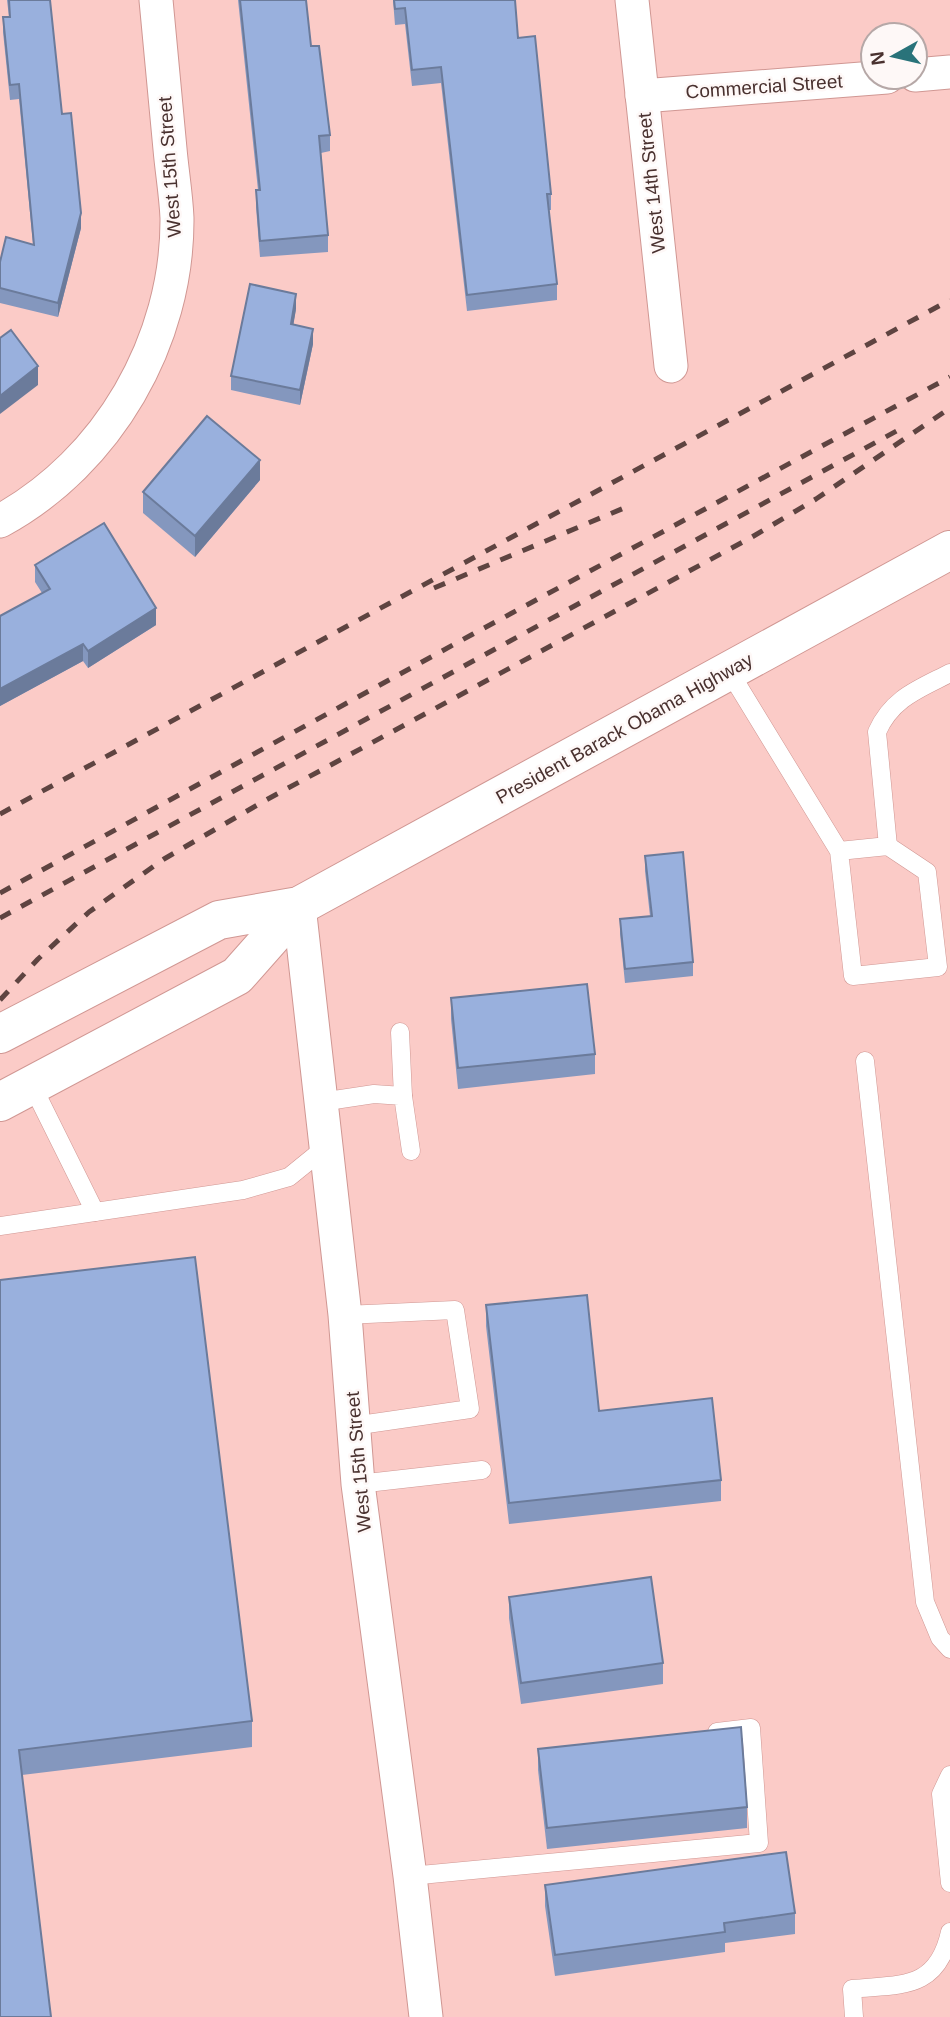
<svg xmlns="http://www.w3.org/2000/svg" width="950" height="2017" font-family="Helvetica,sans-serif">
<rect width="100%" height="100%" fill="#fbcbc7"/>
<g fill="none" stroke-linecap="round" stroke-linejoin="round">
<defs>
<g id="service">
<polyline points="729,671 839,851 888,846 927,872 938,967 853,976 839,851"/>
<path d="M888,846L877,732C892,698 919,689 950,673"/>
<polyline points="400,1032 403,1096"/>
<polyline points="865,1061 925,1602 940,1638 950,1649"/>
<polyline points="32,1085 95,1212"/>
<polyline points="321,1102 374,1094 403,1096 411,1151"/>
<polyline points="0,1226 243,1190 289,1177 326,1147"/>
<polyline points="345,1315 455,1310 470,1409 353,1426"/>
<polyline points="358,1484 482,1470"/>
<polyline points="950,1775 941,1794 950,1883"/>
<polyline points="410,1876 759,1843 751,1728 717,1732"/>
<path d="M854,2017L852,1989C900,1984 937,1991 950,1932"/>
</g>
<g id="minor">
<polyline points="632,0 671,366"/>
<polyline points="915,75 950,72"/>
<polyline points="642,96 887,77"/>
<path d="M0,521C108,462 178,341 177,218C176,195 172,172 170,149C165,99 161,50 156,0"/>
<polyline points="299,906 345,1315 358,1484 410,1876 426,2017"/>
</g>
<g id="secondary">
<polyline points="0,1034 219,920 299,906 950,550"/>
<polyline points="0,1102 237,976 299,906"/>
</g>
</defs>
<!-- service casing -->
<use href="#service" stroke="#d09793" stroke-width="19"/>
<!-- minor casing -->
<use href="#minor" stroke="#d09793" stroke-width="35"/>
<!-- secondary casing -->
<use href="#secondary" stroke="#d09793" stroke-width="40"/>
<!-- service -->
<use href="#service" stroke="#fff" stroke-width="18"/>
<!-- minor -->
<use href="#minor" stroke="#fff" stroke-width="33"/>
<!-- secondary -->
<use href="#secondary" stroke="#fff" stroke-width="38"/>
<!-- rail -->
<g stroke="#5e4441" stroke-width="5" stroke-dasharray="12 12" stroke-linecap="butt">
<polyline points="434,588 624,508"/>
<polyline points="0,814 950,300"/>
<polyline points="0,893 473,634 950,377"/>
<polyline points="0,918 904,427"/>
<polyline points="0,1000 38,959 89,912 164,859 266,800 752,537 816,499 950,408"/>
</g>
</g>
<!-- wall -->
<g fill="#8497be">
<polygon points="7,0 50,0 62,114 81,228 58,317 0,303 0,262 33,244 19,99 10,100 3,32 3,17 9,17"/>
<polygon points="238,0 306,0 311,46 330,135 330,151 321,153 328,235 328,252 260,257 256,207 256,190 258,190"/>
<polygon points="393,0 515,0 518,38 551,194 551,210 549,210 557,284 557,300 467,311 441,83 412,86 405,24 395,25"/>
<polygon points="296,309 293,325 313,344 300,405 231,390 231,376"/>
<polygon points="260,480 195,557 143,513 143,492"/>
<polygon points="35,565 156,625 88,668 83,661 0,706 0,616 42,593 35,582"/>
<polygon points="645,856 693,962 693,976 625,983 620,934 620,919 650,916 645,871"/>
<polygon points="451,998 595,1054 595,1074 458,1089 451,1019"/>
<polygon points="0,1280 252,1721 252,1747 22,1775 0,2017"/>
<polygon points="486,1305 599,1411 721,1480 721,1501 509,1524 486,1326"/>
<polygon points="509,1597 663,1663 663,1684 521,1704 509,1618"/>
<polygon points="538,1749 747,1807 747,1828 547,1849 538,1770"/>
<polygon points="545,1885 795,1913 795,1934 725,1943 725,1952 555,1976 545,1906"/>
</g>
<!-- shaded-wall -->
<g fill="#6b7b9b">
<polygon points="81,213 81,228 58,317 58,303"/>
<polygon points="296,294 296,309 291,339 291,324"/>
<polygon points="313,329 313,344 300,405 300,390"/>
<polygon points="38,366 38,385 0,414 0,396"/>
<polygon points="260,460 260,480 195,557 195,536"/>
<polygon points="156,608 156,625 88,668 88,651"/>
<polygon points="83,644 83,661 0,706 0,689"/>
</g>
<!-- building -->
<g fill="#99b0dd" stroke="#6b7b9b" stroke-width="2">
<polygon points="9,0 50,0 62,114 71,113 81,213 58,303 0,288 0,262 6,237 34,245 19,84 10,85 3,17 10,17"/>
<polygon points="240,0 306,0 311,46 319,46 330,135 319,136 328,235 260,241 256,190 260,190"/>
<polygon points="394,0 515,0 518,38 535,36 551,194 547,194 557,284 467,295 441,67 412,70 405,8 395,9"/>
<polygon points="250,284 296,294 291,324 313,329 300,390 231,376"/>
<polygon points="11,330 38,366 0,396 0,338"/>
<polygon points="207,416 260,460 195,536 143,492"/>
<polygon points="104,523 156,608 88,651 83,644 0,689 0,616 50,589 35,565"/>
<polygon points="683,852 693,962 625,969 620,919 652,916 645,856"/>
<polygon points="587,984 595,1054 458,1068 451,998"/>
<polygon points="195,1257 252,1721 19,1750 51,2017 0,2017 0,1280"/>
<polygon points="587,1295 599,1411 712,1398 721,1480 509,1503 486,1305"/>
<polygon points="651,1577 663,1663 521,1683 509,1597"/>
<polygon points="741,1727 747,1807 547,1828 538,1749"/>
<polygon points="786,1852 795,1913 724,1923 725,1932 555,1955 545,1885"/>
</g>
<g text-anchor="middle" stroke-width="5" stroke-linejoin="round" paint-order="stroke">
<!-- street labels -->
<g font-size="19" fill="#49312f" stroke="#fef8f7">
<text transform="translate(764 86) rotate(-4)" y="7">Commercial Street</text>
<text transform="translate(169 167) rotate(-94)" y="7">West 15th Street</text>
<text transform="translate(651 183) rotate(-96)" y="7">West 14th Street</text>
<text transform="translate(624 728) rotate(-29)" y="7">President Barack Obama Highway</text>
<text transform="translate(358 1462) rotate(-95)" y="7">West 15th Street</text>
</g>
</g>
<!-- north arrow -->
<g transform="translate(894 56) rotate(262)"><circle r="33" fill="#fef8f7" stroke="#b6a8a7" stroke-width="2"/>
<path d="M0-5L12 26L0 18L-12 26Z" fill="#29737a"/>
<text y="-10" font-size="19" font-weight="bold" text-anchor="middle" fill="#49312f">N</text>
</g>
</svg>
